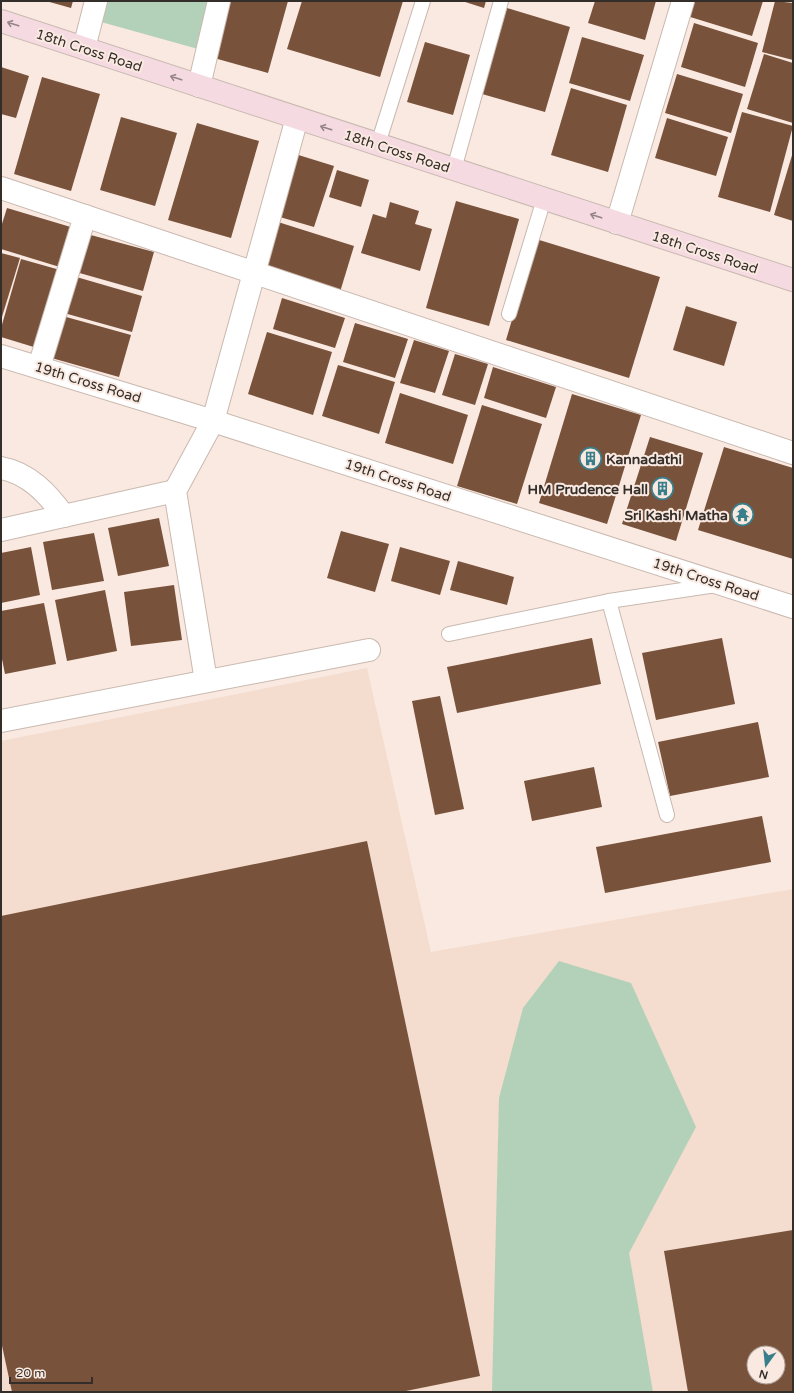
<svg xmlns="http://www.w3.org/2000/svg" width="794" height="1393" font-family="'Varela Round',sans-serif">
<rect width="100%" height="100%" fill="#fae9e0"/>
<!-- built -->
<path fill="#f4dcce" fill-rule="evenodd" d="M367,668L431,952L793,889V1392H1V741ZM754,1353H778V1377H754Z"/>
<!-- green -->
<g fill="#b3d1b9">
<polygon points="100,1 212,1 198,49 94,20"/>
<polygon points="559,961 631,983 696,1127 629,1253 653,1392 492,1392 499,1098 523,1008"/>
</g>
<!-- building -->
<g fill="#78523b" fill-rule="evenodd">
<polygon points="46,1 73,1 71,8"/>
<polygon points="222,1 288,1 268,73 207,56"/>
<polygon points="302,1 403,1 380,77 287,49"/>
<polygon points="462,1 486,1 484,8"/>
<polygon points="595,1 656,1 645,40 588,23"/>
<polygon points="691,1 763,1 752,36 687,16"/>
<polygon points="775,1 793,3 793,60 762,52"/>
<polygon points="507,8 570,27 545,112 482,94"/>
<polygon points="694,23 758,43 745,87 681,67"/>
<polygon points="582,37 644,55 630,101 569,83"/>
<polygon points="425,42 470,55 453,115 407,102"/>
<polygon points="764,54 793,63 793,123 747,109"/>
<polygon points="1,67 29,76 16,118 1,114"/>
<polygon points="677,74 743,94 731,133 665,113"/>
<polygon points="42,77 100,94 71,191 14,174"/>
<polygon points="571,88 627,105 608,172 551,155"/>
<polygon points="742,112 793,126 770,212 718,197"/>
<polygon points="121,117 177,133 155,206 100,190"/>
<polygon points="667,118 728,137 716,176 655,158"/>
<polygon points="197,123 259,141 231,238 168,220"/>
<polygon points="793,152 793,221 774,215"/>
<polygon points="292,153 334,166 314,227 273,215"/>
<polygon points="337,170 369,180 361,207 329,197"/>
<polygon points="456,201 519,219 489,326 426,308"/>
<polygon points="390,202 419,211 415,224 432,229 420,271 361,253 373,214 386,218"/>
<polygon points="7,208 74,228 63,268 1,249 1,227"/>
<polygon points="278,222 354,246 340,292 264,268"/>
<polygon points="87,234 154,252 143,291 76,272"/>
<polygon points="536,239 660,277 629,378 506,340"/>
<polygon points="1,253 20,258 1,320"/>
<polygon points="21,259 60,270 37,348 1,337 1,328"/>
<polygon points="73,276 142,296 132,332 64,313"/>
<polygon points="282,298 345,318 335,348 273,329"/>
<polygon points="686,306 737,322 724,366 673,350"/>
<polygon points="59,315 131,335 119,377 48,357"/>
<polygon points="355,323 408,339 395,378 343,362"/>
<polygon points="267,332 332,352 313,415 248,394"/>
<polygon points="414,340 449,351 435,393 400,383"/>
<polygon points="455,354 488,364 475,405 442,395"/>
<polygon points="338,365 395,382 379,434 322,416"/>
<polygon points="493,367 556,387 546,418 484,398"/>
<polygon points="400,393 468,415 453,464 385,443"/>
<polygon points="572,394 641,415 607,524 539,503"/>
<polygon points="482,405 542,424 517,504 457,486"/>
<polygon points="650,437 703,453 676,541 622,524"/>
<polygon points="724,447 793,468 793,559 698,530"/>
<polygon points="159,518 169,566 118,576 108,528"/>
<polygon points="341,531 389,544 375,592 327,578"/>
<polygon points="94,533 104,581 52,590 43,542"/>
<polygon points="31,547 40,595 1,603 1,553"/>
<polygon points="400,547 450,561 440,595 391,581"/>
<polygon points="458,561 514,577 507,605 450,590"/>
<polygon points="174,585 182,640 131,646 124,592"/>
<polygon points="105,590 117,651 67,661 55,600"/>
<polygon points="44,603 56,664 5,674 1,654 1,611"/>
<polygon points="592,638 601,684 457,713 447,667"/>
<polygon points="722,638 735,704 656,720 642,653"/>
<polygon points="440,696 464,809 435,815 412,701"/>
<polygon points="758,722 769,777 670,796 658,742"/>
<polygon points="594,767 602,807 532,821 524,781"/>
<polygon points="762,816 771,862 605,893 596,847"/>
<polygon points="367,841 480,1376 401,1392 12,1392 1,1341 1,916"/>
<path d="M793,1230V1392H688L664,1251ZM754,1353H778V1377H754Z"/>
</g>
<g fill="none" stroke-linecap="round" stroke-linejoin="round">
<defs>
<g id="lane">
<polyline points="378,144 423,1"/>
<polyline points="454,169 501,1"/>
<polyline points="509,314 544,199"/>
<polyline points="609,601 667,815"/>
<polyline points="449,634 609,601 716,585"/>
</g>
<g id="street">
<polyline points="84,48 96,1"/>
<polyline points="199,86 219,1"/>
<polyline points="1,188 793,453"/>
<polyline points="617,223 683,1"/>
<polyline points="1,356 213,421 793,607"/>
<polyline points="39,367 85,216"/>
<path d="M1,468C29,473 48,494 64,516"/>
<polyline points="1,530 175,491"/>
<polyline points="206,681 175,491 213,421 297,118"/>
<polyline points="1,721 369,650"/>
</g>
<polyline id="secondary" points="1,21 793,280"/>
</defs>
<!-- lane casing -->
<use href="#lane" stroke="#c9b9b0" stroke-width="16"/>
<!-- street casing -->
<use href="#street" stroke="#c9b9b0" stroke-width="24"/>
<!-- secondary casing -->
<use href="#secondary" stroke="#c9b9b0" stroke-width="24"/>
<!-- lane -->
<use href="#lane" stroke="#fff" stroke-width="14"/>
<!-- street -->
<use href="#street" stroke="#fff" stroke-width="22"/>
<!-- secondary -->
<use href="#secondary" stroke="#f5dae2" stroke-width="22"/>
</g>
<!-- one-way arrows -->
<defs><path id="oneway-shaft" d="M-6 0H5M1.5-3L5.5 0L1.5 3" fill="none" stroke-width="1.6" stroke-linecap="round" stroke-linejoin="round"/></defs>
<g stroke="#948486">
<use href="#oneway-shaft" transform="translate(13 24) rotate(-162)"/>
<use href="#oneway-shaft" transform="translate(176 78) rotate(-162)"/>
<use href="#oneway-shaft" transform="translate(326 128) rotate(-162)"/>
<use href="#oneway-shaft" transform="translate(596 216) rotate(-162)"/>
</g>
<!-- icons -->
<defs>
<symbol id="building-ring" viewBox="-11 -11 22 22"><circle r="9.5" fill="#fae9e0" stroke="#397f8b" stroke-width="1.5"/><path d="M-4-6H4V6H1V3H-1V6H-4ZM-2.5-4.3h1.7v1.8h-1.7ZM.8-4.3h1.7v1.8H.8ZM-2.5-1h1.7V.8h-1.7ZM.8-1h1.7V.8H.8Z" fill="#397f8b"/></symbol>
<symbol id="temple-ring" viewBox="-11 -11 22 22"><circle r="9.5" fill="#fae9e0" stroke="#397f8b" stroke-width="1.5"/><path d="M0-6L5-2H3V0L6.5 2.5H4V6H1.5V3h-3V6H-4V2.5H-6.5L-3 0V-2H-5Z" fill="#397f8b"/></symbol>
</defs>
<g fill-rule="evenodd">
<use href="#building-ring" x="578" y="446" width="25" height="25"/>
<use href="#building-ring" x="650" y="476" width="25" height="25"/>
<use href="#temple-ring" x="730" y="502" width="25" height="25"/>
</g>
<g text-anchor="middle" stroke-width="4" stroke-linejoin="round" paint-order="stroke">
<!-- street labels -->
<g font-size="14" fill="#342e2a" stroke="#fae9e0">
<text transform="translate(89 50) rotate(18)" y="5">18th Cross Road</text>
<text transform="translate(397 151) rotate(18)" y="5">18th Cross Road</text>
<text transform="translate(705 252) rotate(18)" y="5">18th Cross Road</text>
<text transform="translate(88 382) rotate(17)" y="5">19th Cross Road</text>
<text transform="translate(398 480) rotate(18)" y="5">19th Cross Road</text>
<text transform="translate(706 579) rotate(18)" y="5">19th Cross Road</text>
</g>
<!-- poi labels -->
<g font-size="14" font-weight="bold" fill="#342e2a" stroke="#fae9e0" text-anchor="end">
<text x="606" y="464" text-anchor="start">Kannadathi</text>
<text x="648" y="494">HM Prudence Hall</text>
<text x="728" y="520">Sri Kashi Matha</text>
</g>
</g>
<!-- border -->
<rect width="794" height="1393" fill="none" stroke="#342e2a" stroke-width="4"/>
<!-- north arrow -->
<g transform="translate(766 1365) rotate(195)"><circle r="19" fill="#fae9e0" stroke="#ab9e97"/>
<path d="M0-3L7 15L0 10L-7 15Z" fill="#397f8b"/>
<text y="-6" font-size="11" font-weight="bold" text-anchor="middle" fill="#342e2a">N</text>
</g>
<!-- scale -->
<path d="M10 1377v6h82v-6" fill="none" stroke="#342e2a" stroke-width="2"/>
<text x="16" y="1377" font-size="12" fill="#342e2a" stroke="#fae9e0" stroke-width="3" paint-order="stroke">20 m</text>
</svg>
